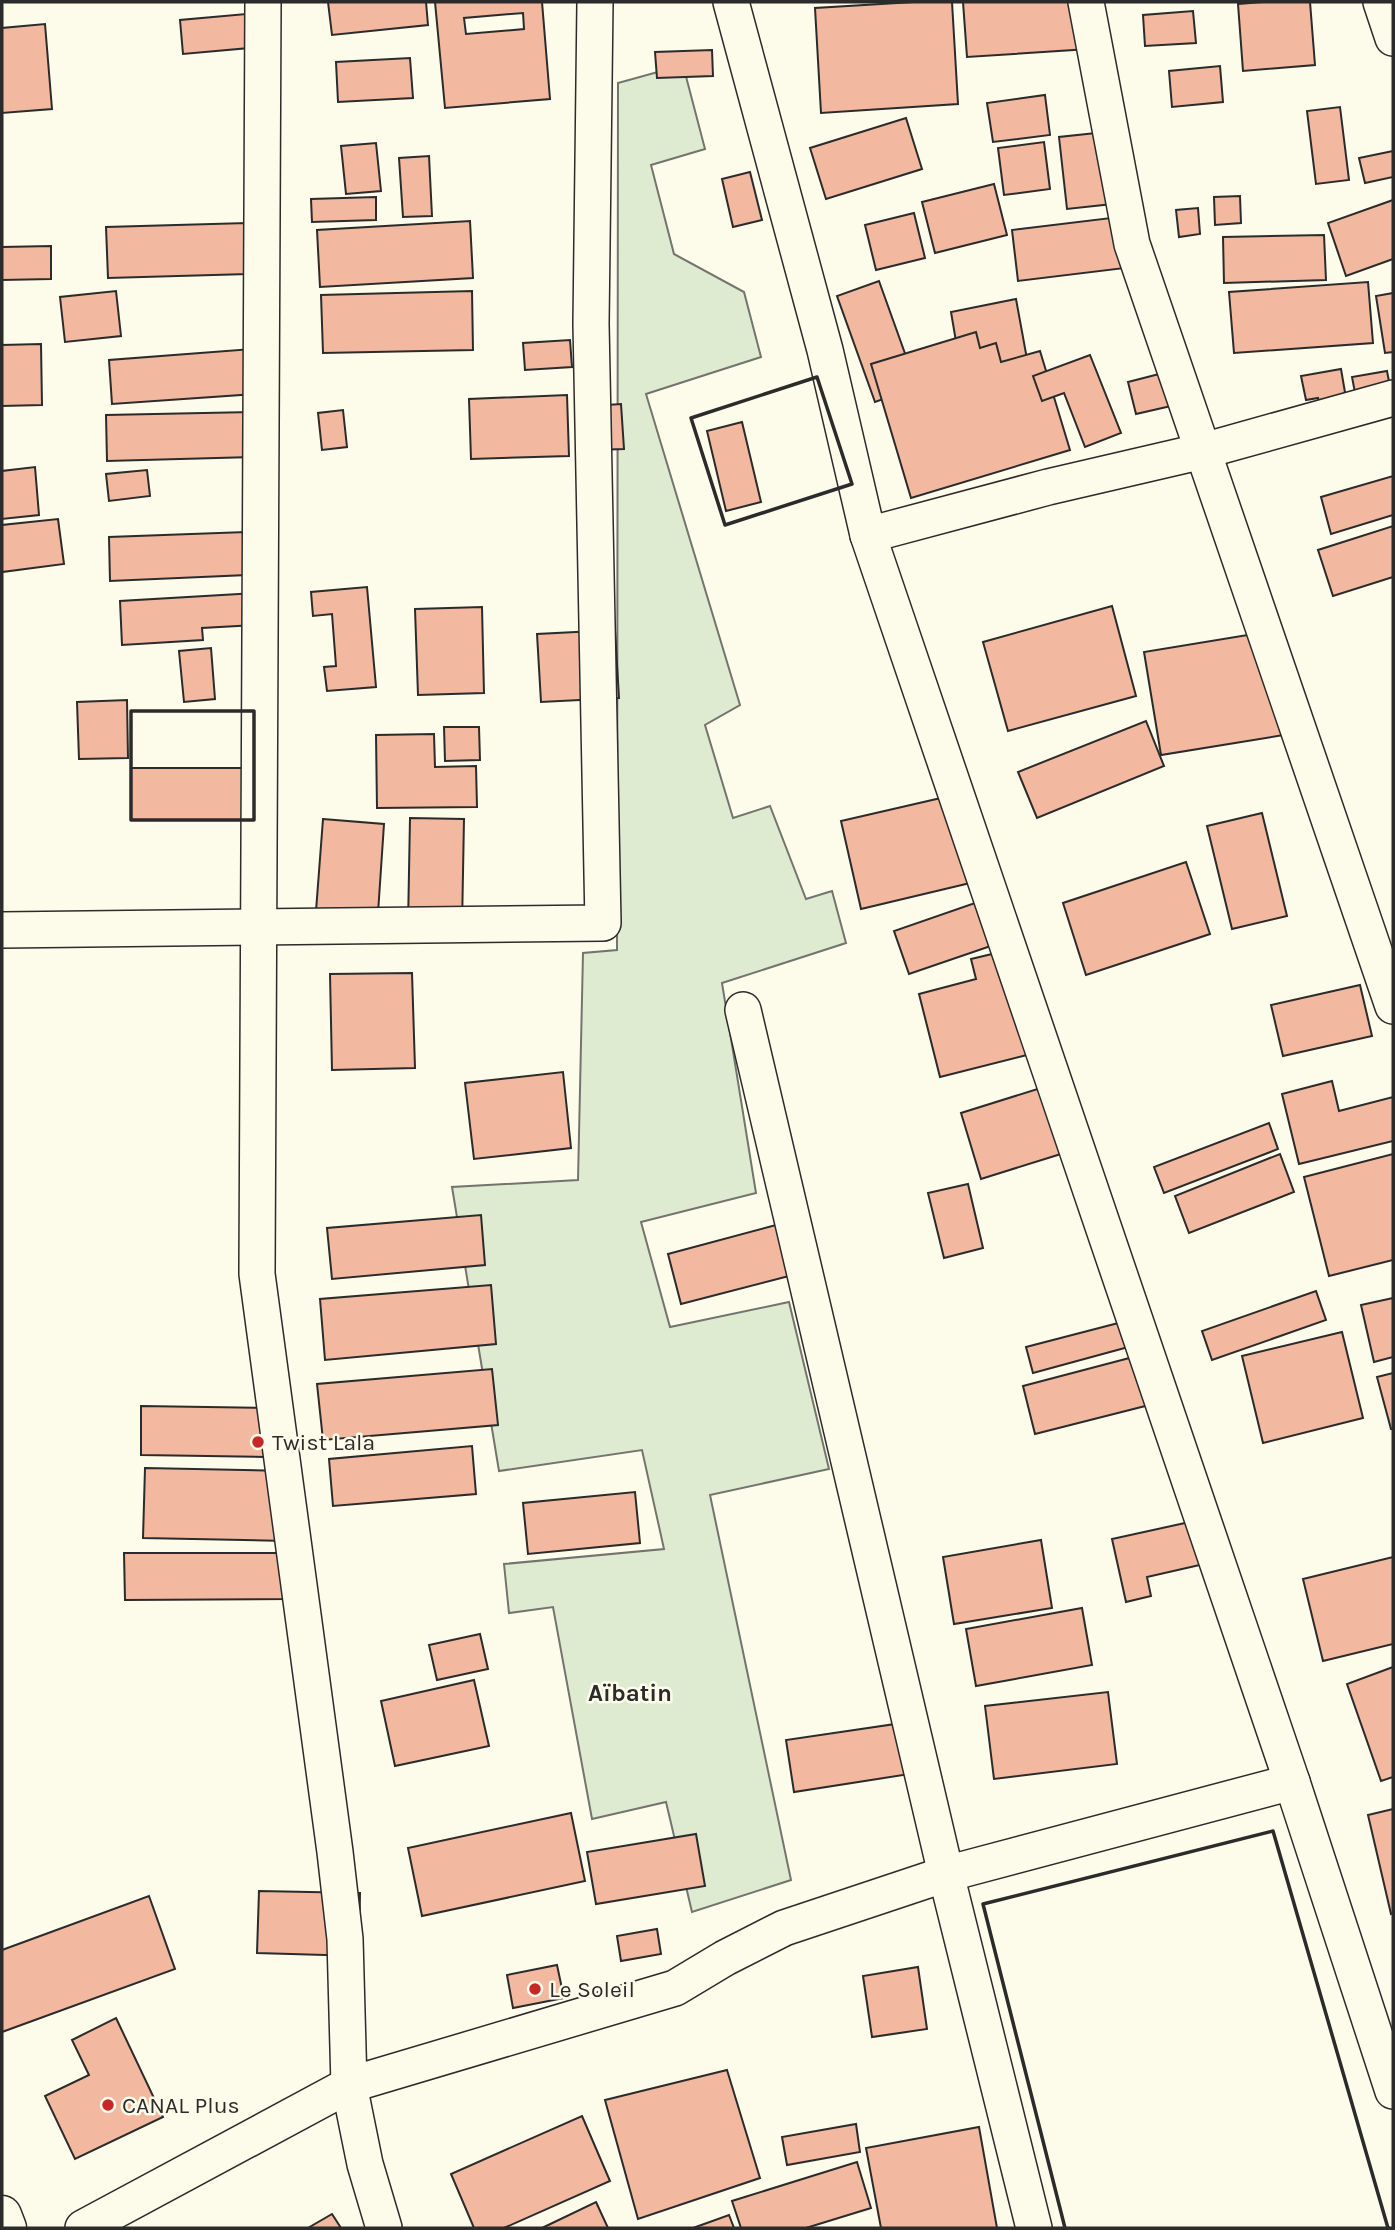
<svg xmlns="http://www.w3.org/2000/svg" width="1395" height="2230" font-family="Karla,sans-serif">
<rect width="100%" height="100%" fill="#fdfbea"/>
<!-- green -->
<polygon fill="#deebd1" stroke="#74746e" stroke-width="2" points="683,65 705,149 651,165 674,254 744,292 761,357 646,394 740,705 705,725 733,818 770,806 806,899 832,891 846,943 722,983 756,1193 641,1222 670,1327 789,1302 829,1469 710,1495 791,1880 692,1912 666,1802 592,1819 553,1607 509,1613 504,1564 664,1549 642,1450 499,1471 452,1187 578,1180 583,953 617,950 618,83"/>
<!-- building -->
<g fill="#f2b8a0" stroke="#2b2b2b" stroke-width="2" fill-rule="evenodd">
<polygon points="328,2 426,2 428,25 332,35"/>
<path d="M435,2H542L550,99L445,108ZM523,13L524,29L466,34L464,18Z"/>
<polygon points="914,2 952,2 958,104 821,113 815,8"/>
<polygon points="963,2 1101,2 1104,48 967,57"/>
<polygon points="1262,2 1310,2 1315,65 1243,71 1238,4"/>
<polygon points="1193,11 1196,43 1145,46 1143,15"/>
<polygon points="246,14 249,48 183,54 180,20"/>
<polygon points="45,24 52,109 2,113 2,28"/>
<polygon points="712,50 713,76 657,78 655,52"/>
<polygon points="410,58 413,98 338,102 336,62"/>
<polygon points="1220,66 1223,102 1172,107 1169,71"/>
<polygon points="1045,95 1050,135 993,142 987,103"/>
<polygon points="1340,107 1349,180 1316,184 1307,111"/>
<polygon points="906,118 922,169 826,199 810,148"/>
<polygon points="1124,130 1131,202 1067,209 1059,137"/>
<polygon points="1044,142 1050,189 1004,195 998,148"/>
<polygon points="376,143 381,191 346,194 341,146"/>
<polygon points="1393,151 1393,177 1365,183 1359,158"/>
<polygon points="429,156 432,216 403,217 399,158"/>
<polygon points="750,172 762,220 733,227 722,179"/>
<polygon points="994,184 1007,235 935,253 922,202"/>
<polygon points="1240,196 1241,223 1215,225 1214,197"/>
<polygon points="376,197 376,220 312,222 311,199"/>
<polygon points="1393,200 1393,259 1346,276 1328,223"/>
<polygon points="1198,208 1200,234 1179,237 1176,210"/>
<polygon points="914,213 925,258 876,270 865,225"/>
<polygon points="1119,217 1125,268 1018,281 1012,230"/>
<polygon points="470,221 473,278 320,287 317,230"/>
<polygon points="247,223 248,274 108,278 106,227"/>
<polygon points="1324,235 1326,280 1224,283 1223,237"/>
<polygon points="51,246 51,279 2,280 2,247"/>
<polygon points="879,281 917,387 875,402 837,296"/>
<polygon points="1368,282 1373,343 1234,353 1229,292"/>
<polygon points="116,291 121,336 65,342 60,297"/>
<polygon points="472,291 473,350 323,353 321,295"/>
<polygon points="1393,293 1393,352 1385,353 1376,296"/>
<polygon points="1016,299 1027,359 961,371 951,312"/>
<polygon points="976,332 980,348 996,343 1001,362 1040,351 1070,450 911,498 871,364"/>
<polygon points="570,340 572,367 525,370 523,343"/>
<polygon points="41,344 42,405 2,406 2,345"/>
<polygon points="252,349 255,394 112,404 109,360"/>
<polygon points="1090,355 1121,433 1085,447 1064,393 1042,401 1033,376"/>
<polygon points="1341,369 1348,410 1321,414 1318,398 1306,400 1301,376"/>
<polygon points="1387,371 1392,397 1357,403 1352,377"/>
<polygon points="1163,373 1171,406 1136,414 1128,382"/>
<polygon points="567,395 569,456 471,459 469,399"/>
<polygon points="621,404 624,449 594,450 591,406"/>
<polygon points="343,410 347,447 322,450 318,413"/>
<polygon points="252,412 253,457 107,461 106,415"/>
<polygon points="742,422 761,502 726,511 707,431"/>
<polygon points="35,467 39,515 2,519 2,471"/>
<polygon points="147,470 150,496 109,501 106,474"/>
<polygon points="1393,476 1393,515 1331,534 1321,497"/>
<polygon points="58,519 64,564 2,572 2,525"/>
<polygon points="1393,526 1393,577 1333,596 1318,550"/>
<polygon points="246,532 247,575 110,581 109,537"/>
<polygon points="367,587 376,687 327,691 324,667 336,666 332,614 313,616 311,592"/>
<polygon points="273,592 275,624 202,628 203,640 122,645 120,601"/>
<polygon points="1112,606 1136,696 1008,731 983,642"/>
<polygon points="482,607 484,693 418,695 415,609"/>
<polygon points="615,630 619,698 541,702 537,634"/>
<polygon points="1272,631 1290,734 1161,755 1144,652"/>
<polygon points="211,648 215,699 184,702 179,651"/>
<polygon points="127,700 128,758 79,759 77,702"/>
<polygon points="1146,721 1164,766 1037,818 1018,772"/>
<polygon points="444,727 479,727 480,760 445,761"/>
<polygon points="434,734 435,767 476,766 477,807 377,808 376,735"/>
<rect x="131" y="768" width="113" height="52"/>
<polygon points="967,792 987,879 861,909 841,821"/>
<polygon points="1262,813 1287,916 1232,929 1207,826"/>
<polygon points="410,818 464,819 462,927 408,926"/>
<polygon points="323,819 384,824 377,928 315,924"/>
<polygon points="1186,862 1210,934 1086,975 1063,903"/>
<polygon points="1001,894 1017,937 909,974 894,931"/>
<polygon points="1013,949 1039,1052 940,1077 919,994 976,979 971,959"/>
<polygon points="412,973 415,1068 332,1070 330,974"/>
<polygon points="1360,985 1372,1036 1283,1056 1271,1005"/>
<polygon points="563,1072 571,1148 474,1159 465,1083"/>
<polygon points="1332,1081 1339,1111 1393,1097 1393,1141 1299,1164 1282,1094"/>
<polygon points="1044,1087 1064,1153 981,1179 961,1113"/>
<polygon points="1269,1123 1278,1149 1164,1193 1154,1167"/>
<polygon points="1280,1154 1294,1192 1189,1233 1175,1196"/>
<polygon points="1393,1154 1393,1260 1329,1276 1304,1177"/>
<polygon points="968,1184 983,1248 944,1258 928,1193"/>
<polygon points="481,1215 485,1265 332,1279 327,1228"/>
<polygon points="776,1225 789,1276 681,1304 668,1254"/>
<polygon points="491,1285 496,1344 325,1360 320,1299"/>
<polygon points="1316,1291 1326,1320 1212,1360 1202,1331"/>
<polygon points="1393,1298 1393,1357 1374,1362 1361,1305"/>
<polygon points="1126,1321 1132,1346 1033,1373 1026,1347"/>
<polygon points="1342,1332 1363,1418 1263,1443 1242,1356"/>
<polygon points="1156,1351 1169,1400 1035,1434 1023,1386"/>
<polygon points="492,1369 498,1425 323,1440 317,1384"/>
<polygon points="1393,1373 1393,1429 1391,1429 1377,1377"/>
<polygon points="141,1406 266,1408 265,1457 141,1455"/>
<polygon points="472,1446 476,1494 333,1506 329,1459"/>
<polygon points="145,1468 287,1471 286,1541 143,1538"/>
<polygon points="635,1492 640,1543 528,1554 523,1503"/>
<polygon points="1217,1516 1226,1559 1147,1577 1151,1596 1126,1602 1112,1539"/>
<polygon points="1041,1540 1052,1608 954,1624 943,1557"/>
<polygon points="124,1553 289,1553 289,1599 125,1600"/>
<polygon points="1393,1557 1393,1644 1323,1661 1303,1579"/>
<polygon points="1082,1608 1092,1665 976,1686 966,1629"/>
<polygon points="480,1634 488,1669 437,1680 429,1645"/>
<polygon points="1393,1667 1393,1777 1381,1781 1347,1684"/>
<polygon points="474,1680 489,1746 395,1766 381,1701"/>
<polygon points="1108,1692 1117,1764 994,1779 985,1706"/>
<polygon points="909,1722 916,1773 794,1792 786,1740"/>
<polygon points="1393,1809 1393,1913 1391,1914 1368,1815"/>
<polygon points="571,1813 585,1881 422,1916 408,1848"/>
<polygon points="696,1834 705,1886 596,1904 587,1852"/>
<polygon points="259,1891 360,1893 359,1956 257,1953"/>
<polygon points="149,1896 175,1969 2,2032 2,1950"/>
<polygon points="657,1929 661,1954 621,1961 617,1936"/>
<polygon points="557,1965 564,1998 513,2008 507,1975"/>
<polygon points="918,1967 927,2029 872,2037 863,1976"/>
<polygon points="116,2018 163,2117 75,2159 45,2096 89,2075 72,2040"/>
<polygon points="727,2070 760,2178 638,2219 605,2100"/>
<polygon points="582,2116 610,2181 504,2228 474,2228 451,2174"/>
<polygon points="856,2124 860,2152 787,2165 782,2137"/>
<polygon points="979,2127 997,2228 881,2228 866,2148"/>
<polygon points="857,2162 871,2208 806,2228 741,2228 732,2201"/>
<polygon points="596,2202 608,2228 542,2228"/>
<polygon points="332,2214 341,2228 308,2228"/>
<polygon points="729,2215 734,2228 693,2228"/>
</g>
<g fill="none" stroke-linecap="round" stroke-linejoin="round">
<defs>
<g id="street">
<polyline points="263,2 257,1274 335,1852 345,1939 349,2085 365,2164 384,2228"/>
<polyline points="731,2 825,350 868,535 1292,1782 1393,2091"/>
<polyline points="1086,2 1132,244 1393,1006"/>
<polyline points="1381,2 1393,38"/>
<polyline points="868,535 1048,487 1203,451 1393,398"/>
<polyline points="2,930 603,923 591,324 595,2"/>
<polyline points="743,1010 946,1874 1034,2228"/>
<polyline points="83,2228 349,2085 675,1988 725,1958 784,1928 946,1874 1292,1782"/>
</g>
<polyline id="secondary" points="2,2215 7,2228"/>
</defs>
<!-- street casing -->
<use href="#street" stroke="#2b2b2b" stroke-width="38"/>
<!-- secondary casing -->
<use href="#secondary" stroke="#2b2b2b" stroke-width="41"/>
<!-- street -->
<use href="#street" stroke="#fdfbea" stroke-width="35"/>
<!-- secondary -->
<use href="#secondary" stroke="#fdfbea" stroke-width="38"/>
<!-- wall -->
<g stroke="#2b2b2b" stroke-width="3.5">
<polygon points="817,377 852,484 725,525 691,418"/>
<rect x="131" y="711" width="123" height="109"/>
<polyline points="1065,2228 983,1904 1273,1831 1388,2228"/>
</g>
</g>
<!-- markers -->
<g fill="#c62828" stroke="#fdfbea" stroke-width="2.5">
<circle cx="258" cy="1442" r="7"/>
<circle cx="535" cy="1989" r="7"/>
<circle cx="108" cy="2105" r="7"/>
</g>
<g text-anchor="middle" stroke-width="5" stroke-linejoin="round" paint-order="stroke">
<!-- poi labels -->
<g font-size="23" fill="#2b2b2b" stroke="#fdfbea" text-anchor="start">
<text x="272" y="1450">Twist Lala</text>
<text x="549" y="1997">Le Soleil</text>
<text x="122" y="2113">CANAL Plus</text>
</g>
<!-- neighbourhood labels -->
<g font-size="24" font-weight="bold" fill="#2b2b2b" stroke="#fdfbea">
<text x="630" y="1701">Aïbatin</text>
</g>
</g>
<!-- border -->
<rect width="1395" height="2230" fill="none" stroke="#2b2b2b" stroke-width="7"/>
</svg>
